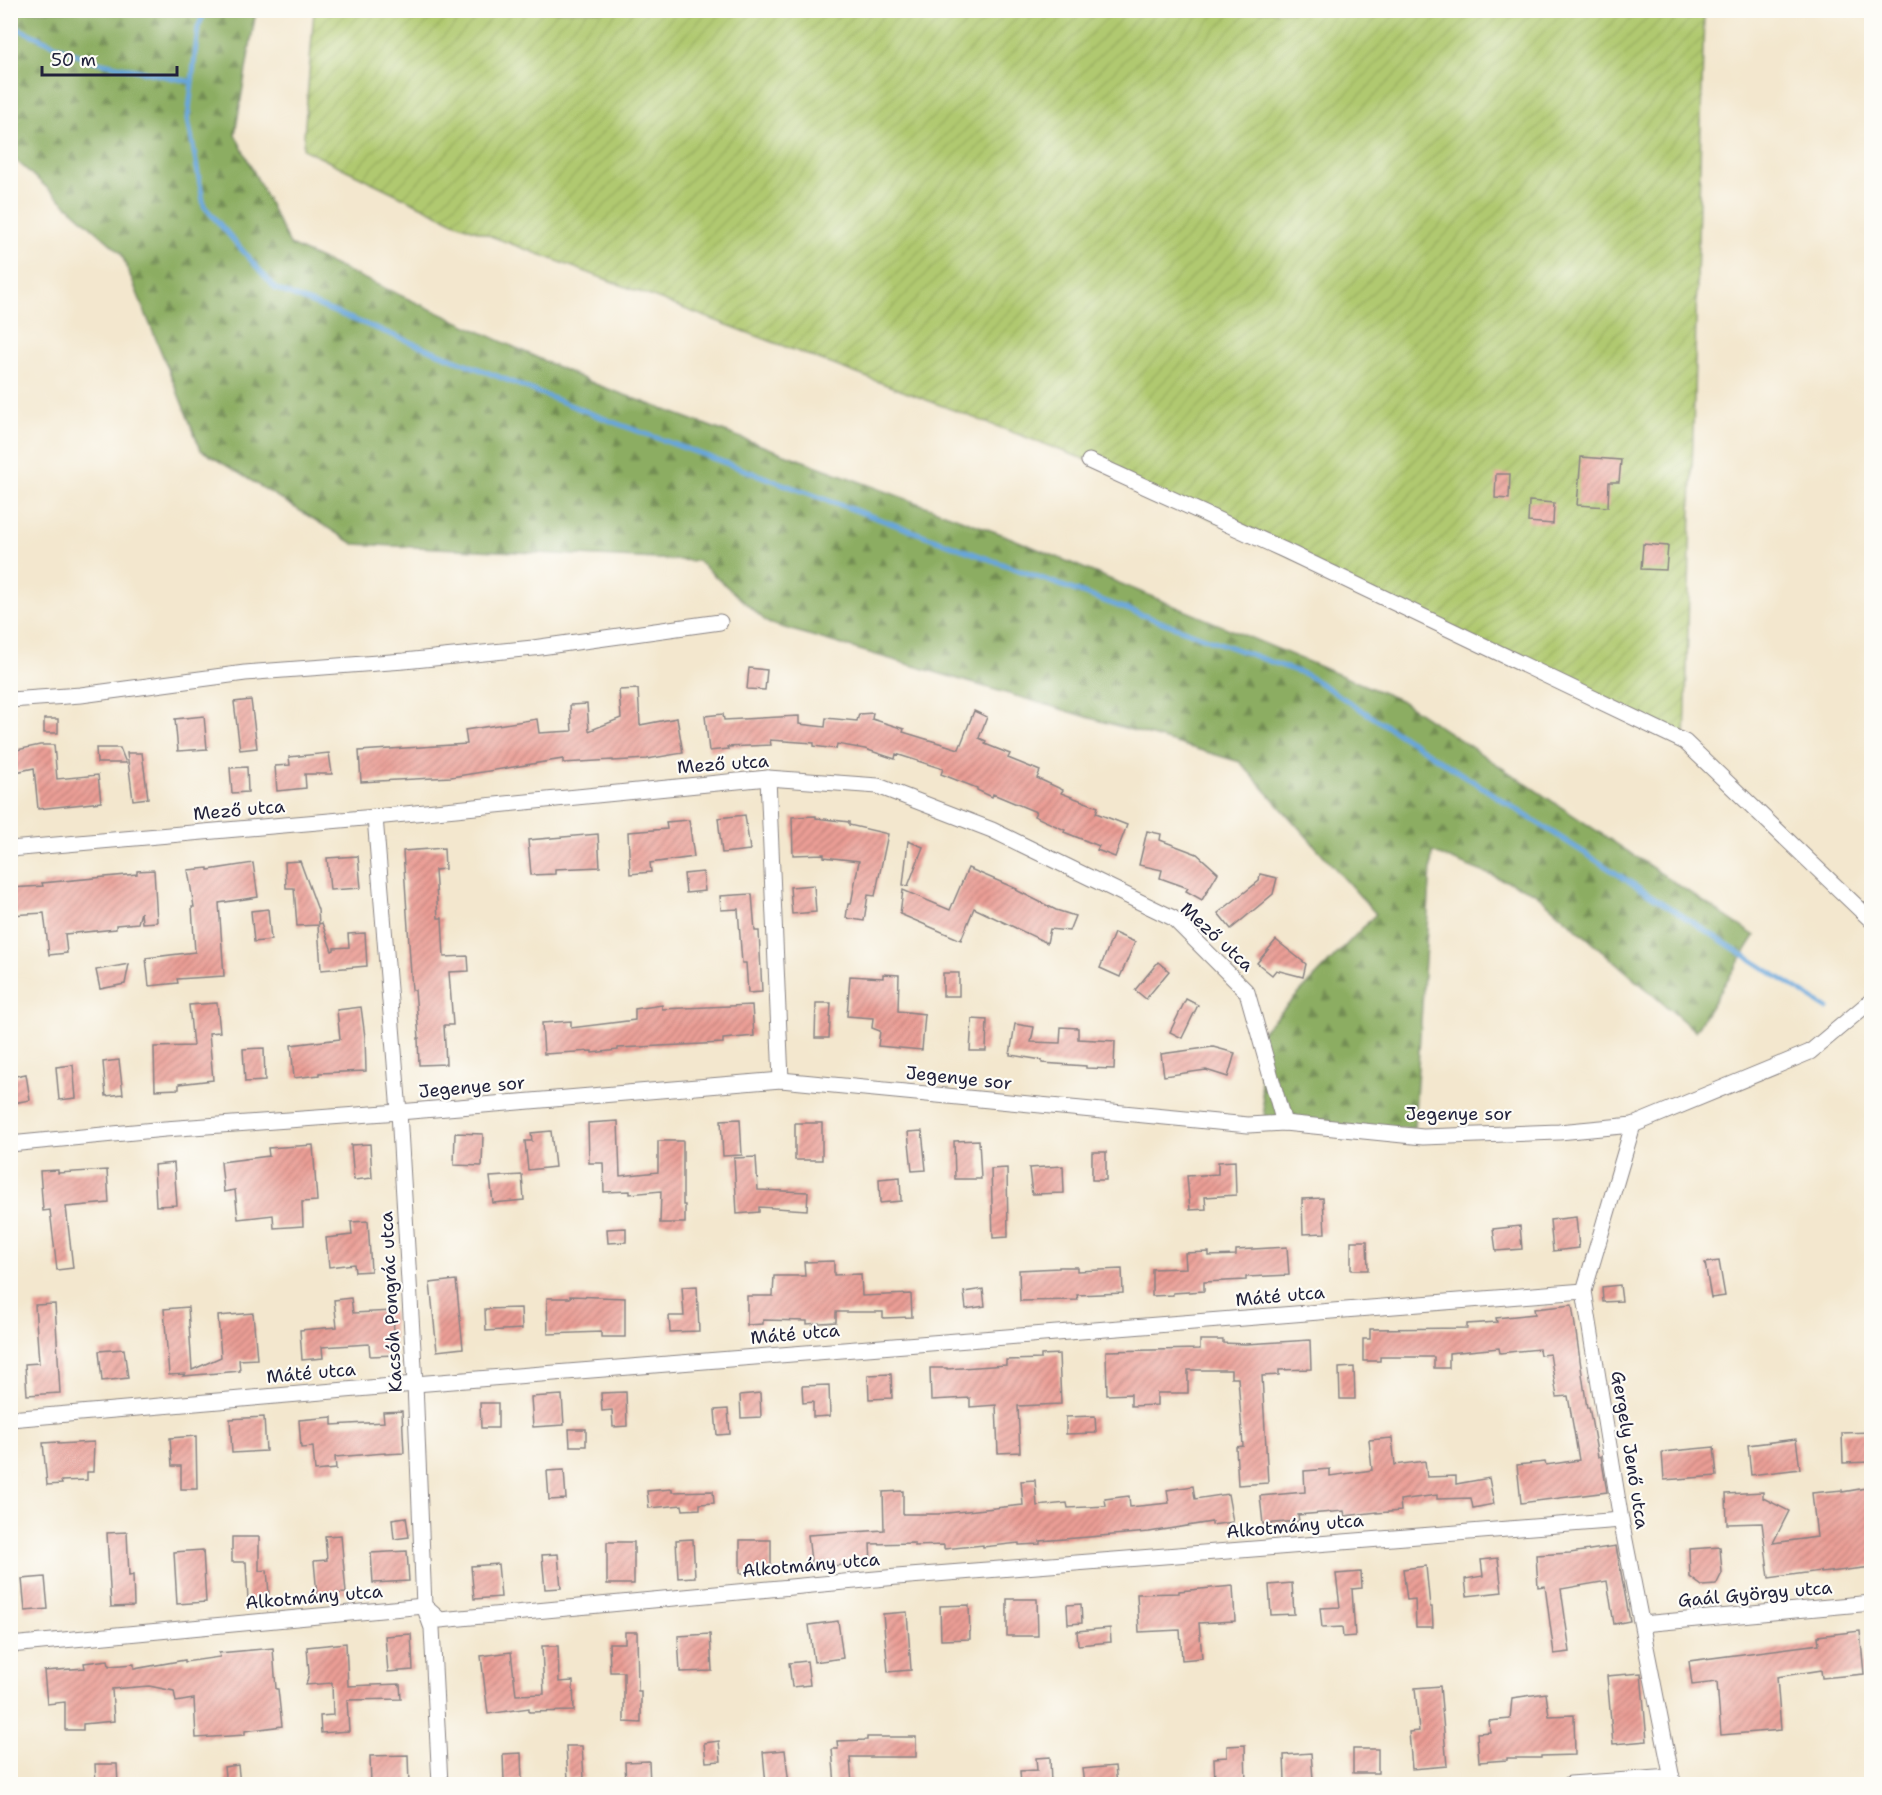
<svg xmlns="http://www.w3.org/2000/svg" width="1882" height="1795" font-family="'Shantell Sans',sans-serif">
<defs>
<pattern id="forest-firs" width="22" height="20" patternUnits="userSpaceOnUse" patternTransform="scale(1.5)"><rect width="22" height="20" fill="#8cad62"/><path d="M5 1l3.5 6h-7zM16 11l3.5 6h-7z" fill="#728c52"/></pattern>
<pattern id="garden-furrows" width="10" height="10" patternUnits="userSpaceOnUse" patternTransform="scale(1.5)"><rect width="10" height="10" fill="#b0c96f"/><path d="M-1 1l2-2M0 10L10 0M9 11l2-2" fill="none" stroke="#97ac61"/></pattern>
<pattern id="building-hatch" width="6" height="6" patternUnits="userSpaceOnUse" patternTransform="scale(1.5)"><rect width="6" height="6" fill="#eb9e95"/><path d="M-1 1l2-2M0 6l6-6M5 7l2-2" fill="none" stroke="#be807b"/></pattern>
</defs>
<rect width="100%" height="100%" fill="#fdfcf7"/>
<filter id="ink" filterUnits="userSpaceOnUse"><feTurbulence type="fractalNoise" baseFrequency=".0167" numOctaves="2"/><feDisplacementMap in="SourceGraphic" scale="12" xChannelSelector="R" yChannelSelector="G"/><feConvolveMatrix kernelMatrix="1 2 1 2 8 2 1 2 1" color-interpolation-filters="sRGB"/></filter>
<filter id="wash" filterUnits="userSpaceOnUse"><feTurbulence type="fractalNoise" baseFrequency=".008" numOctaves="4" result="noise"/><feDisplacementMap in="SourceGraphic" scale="24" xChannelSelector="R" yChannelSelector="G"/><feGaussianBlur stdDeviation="1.35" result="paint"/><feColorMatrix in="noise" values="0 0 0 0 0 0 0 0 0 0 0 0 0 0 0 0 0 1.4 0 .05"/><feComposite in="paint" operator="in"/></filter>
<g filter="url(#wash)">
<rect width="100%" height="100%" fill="#f3e7ce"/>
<!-- forest -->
<polygon fill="url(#forest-firs)" stroke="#57684e" stroke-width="1.5" points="11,11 256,11 235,134 290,245 595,384 1004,535 1400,700 1755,936 1695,1031 1534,892 1432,852 1414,1128 1266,1127 1255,1039 1376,914 1240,762 768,623 698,561 354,544 201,450 121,253 11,156"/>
<!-- garden -->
<polygon fill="url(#garden-furrows)" stroke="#697655" stroke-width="1.5" points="314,11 1704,11 1685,742 1089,461 456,223 303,149"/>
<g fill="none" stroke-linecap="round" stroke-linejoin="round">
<!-- stream -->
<g stroke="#67a6da" stroke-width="5">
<polyline points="206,10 198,27 188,119 204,206 276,289 613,422 1307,675 1828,1009"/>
<polyline points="10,25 89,60 192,82"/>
</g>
</g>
<g id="blocks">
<!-- building -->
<g fill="url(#building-hatch)">
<polygon points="1581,457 1621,460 1619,482 1609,482 1608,507 1577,505"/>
<polygon points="1496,474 1510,474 1509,499 1495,498"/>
<polygon points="1529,501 1554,503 1553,524 1528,522"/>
<polygon points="1643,544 1668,546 1666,570 1641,569"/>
<polygon points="749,668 767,670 765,690 747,689"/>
<polygon points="638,689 640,725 677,718 683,753 647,759 613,761 613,760 563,763 563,759 451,777 361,782 359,751 467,744 465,730 537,719 539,733 572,731 570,705 587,704 589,731 621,718 619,690"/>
<polygon points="251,700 257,748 240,750 234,702"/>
<polygon points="974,711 987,717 979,738 986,741 985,744 1010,754 1008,758 1040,771 1037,778 1063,790 1061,793 1098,807 1096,813 1127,825 1115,857 1097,850 1099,846 1064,832 1065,830 1034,816 1036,812 993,794 992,797 977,790 977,788 941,774 943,769 896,754 895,759 865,749 837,744 836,749 814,746 814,743 770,740 771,745 727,747 728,749 709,751 705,716 723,714 724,720 799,716 799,724 825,727 826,718 857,721 859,714 873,713 872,719 904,729 903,732 959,749"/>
<polygon points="204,716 207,749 178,751 175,719"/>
<rect x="44" y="719" width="14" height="14"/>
<polygon points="40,745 54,745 57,779 98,775 101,802 38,809 34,768 16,772 12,751"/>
<polygon points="96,748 120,748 126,763 97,763"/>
<polygon points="127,753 142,753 148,798 133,800"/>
<polygon points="329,753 332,774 305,774 306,788 277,791 275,766 290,765 289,757"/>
<polygon points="247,767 248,792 232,793 230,768"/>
<polygon points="745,815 750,850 722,853 718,818"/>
<polygon points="816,816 816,818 849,822 849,825 888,834 875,896 868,895 864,921 846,918 848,904 851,904 859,861 824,857 824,854 793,855 792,817"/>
<polygon points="689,820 694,857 650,863 651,872 630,874 628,832 667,829 666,822"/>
<polygon points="1147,831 1161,834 1160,840 1197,854 1218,873 1202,900 1186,891 1188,888 1160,878 1162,870 1139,865"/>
<polygon points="598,834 600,867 555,869 555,874 531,875 528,840"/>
<polygon points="908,841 923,847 908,886 903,885"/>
<polygon points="444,848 445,869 435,870 438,918 442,918 444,957 468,956 469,971 449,972 453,1025 444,1025 446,1064 419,1065 418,1038 419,1038 415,990 412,990 403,851"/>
<polygon points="358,856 361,888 330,890 327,858"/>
<polygon points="300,861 318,910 319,924 322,923 332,951 334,950 334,948 349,947 348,934 365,933 367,966 321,970 318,925 297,926 294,888 286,888 285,862"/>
<polygon points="253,863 258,897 219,903 224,976 177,979 178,983 149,986 146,958 195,952 192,907 194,907 188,870 208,868 208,870"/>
<polygon points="968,868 1017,889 1016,890 1056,910 1075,916 1069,931 1050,929 1047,943 974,908 961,940 900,914 903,890 950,910"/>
<polygon points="154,870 157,922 142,923 141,912 138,923 116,925 116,929 65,934 67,953 49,955 44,913 10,915 10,888 43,886 42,883 137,874 137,871"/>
<polygon points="703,872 705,891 686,893 684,874"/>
<polygon points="1260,874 1277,878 1273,894 1231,929 1218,913 1259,881"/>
<polygon points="814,885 816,912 792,914 790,887"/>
<polygon points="752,894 755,931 759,931 762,992 748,993 746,963 742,963 738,909 721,910 720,896"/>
<polygon points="268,909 271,940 254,942 251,911"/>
<polygon points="1114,933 1135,942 1120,977 1100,968"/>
<polygon points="1276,940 1306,964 1303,977 1276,970 1272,975 1257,963"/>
<polygon points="1158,962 1169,971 1146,999 1135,990"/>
<polygon points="129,964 125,984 100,989 96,970"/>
<rect x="943" y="973" width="16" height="23"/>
<polygon points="883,974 899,975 898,1011 925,1014 922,1050 878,1046 880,1031 872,1028 873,1018 847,1016 850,976 883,978"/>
<polygon points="1186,999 1198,1005 1182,1038 1170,1032"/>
<polygon points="217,1003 220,1032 209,1033 213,1080 179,1084 179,1089 155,1090 154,1047 193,1046 189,1005"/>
<polygon points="816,1003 831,1003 829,1038 815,1038"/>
<polygon points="662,1005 662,1009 752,1005 754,1036 723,1039 723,1043 618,1048 618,1050 592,1053 592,1051 544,1054 542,1023 571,1021 571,1028 635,1020 635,1009"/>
<polygon points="361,1007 365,1037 366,1071 319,1073 319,1075 294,1078 291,1045 340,1039 337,1010"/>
<polygon points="972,1019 987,1020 986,1051 970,1051"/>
<polygon points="1015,1024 1034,1027 1031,1042 1060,1043 1061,1027 1078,1028 1078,1039 1115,1041 1114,1069 1086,1068 1086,1066 1042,1063 1042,1060 1010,1055"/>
<polygon points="1213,1047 1235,1053 1228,1077 1206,1070 1164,1076 1161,1054"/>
<polygon points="264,1048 265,1081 245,1082 243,1049"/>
<polygon points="119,1060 123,1094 106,1096 103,1062"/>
<polygon points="73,1065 76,1098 59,1100 56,1067"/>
<polygon points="26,1074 30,1100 13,1103 10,1077"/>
<polygon points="740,1119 742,1155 723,1156 721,1120"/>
<polygon points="618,1121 620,1176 658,1172 658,1141 683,1141 683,1205 685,1205 685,1223 660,1223 661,1191 630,1194 630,1191 604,1192 603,1163 589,1163 588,1123"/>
<rect x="795" y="1123" width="27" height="37"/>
<polygon points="551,1131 555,1167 528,1170 525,1141 532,1141 531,1133"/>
<polygon points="922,1131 926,1170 912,1171 908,1132"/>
<polygon points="455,1133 483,1134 482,1166 454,1165"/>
<polygon points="979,1140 981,1179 955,1179 954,1141"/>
<polygon points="370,1144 372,1178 354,1180 351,1145"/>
<polygon points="313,1145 317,1201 302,1202 303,1226 274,1228 273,1215 238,1219 235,1190 224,1192 221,1162 269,1156 268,1148"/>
<rect x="1092" y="1152" width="14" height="28"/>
<polygon points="756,1157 758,1190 808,1192 807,1210 759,1207 759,1212 737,1214 734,1158"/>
<polygon points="1235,1161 1236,1195 1205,1197 1206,1209 1190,1210 1187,1176 1218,1174 1218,1162"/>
<polygon points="174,1163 177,1205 156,1206 154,1165"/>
<polygon points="1063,1166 1064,1193 1032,1194 1029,1168"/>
<polygon points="1007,1168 1008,1237 993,1238 991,1169"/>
<polygon points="58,1170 58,1173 107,1170 109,1203 66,1207 73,1268 57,1270 50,1210 43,1211 40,1171"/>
<polygon points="522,1175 524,1200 493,1203 490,1177"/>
<polygon points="900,1177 901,1201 880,1203 879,1179"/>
<polygon points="1323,1198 1325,1233 1303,1234 1302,1199"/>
<polygon points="1576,1217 1579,1248 1553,1251 1550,1220"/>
<polygon points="368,1221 371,1271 355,1272 354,1264 329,1267 326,1238 352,1235 351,1222"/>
<polygon points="1520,1226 1522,1249 1496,1251 1493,1229"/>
<polygon points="626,1228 626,1242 608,1243 607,1229"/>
<polygon points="1351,1241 1367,1241 1368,1270 1351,1270"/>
<polygon points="1287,1247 1289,1275 1246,1277 1246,1280 1204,1282 1204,1291 1173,1293 1173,1295 1152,1296 1152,1269 1186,1268 1185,1253 1209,1252 1209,1256 1236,1255 1236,1250"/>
<polygon points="834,1261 834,1275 861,1274 862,1296 911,1294 912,1317 883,1318 883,1312 836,1312 836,1322 807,1324 807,1321 763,1320 763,1324 747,1325 747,1296 773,1296 774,1276 805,1276 804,1262"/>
<polygon points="1719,1261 1725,1296 1711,1298 1705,1263"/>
<polygon points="1059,1267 1077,1267 1077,1271 1122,1269 1123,1293 1077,1295 1078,1300 1020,1301 1019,1270 1059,1268"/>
<polygon points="456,1280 463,1348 437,1351 430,1283"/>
<polygon points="1620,1285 1622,1301 1603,1302 1602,1287"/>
<polygon points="697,1286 699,1331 670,1332 669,1316 684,1316 682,1287"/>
<polygon points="983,1289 985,1306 966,1309 964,1292"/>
<polygon points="570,1296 625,1298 625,1337 601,1337 601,1332 548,1334 547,1298 570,1298"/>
<polygon points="351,1298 353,1313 393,1311 395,1355 370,1356 369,1344 322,1347 323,1358 302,1360 300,1330 337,1327 334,1300"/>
<polygon points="55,1304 60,1393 27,1395 25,1364 39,1363 35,1305"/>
<polygon points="1572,1305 1587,1408 1589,1407 1598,1457 1601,1456 1607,1492 1521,1503 1517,1465 1545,1462 1546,1465 1579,1460 1568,1396 1557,1397 1550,1354 1540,1355 1539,1349 1500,1353 1499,1348 1449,1353 1449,1368 1434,1368 1434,1357 1380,1357 1380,1361 1363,1361 1363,1339 1370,1339 1370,1329 1467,1328 1467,1324 1497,1322 1496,1318 1535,1314 1534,1309"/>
<polygon points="188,1307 192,1370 221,1357 218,1316 253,1313 257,1359 239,1360 240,1371 183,1376 185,1374 169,1375 164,1309"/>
<polygon points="521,1308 522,1329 486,1331 485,1309"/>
<polygon points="1200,1340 1223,1340 1223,1343 1246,1344 1310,1340 1311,1369 1279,1370 1279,1375 1262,1376 1268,1483 1238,1485 1236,1447 1243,1446 1238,1378 1231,1378 1231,1370 1188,1370 1188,1393 1157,1393 1157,1405 1131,1406 1131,1394 1107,1395 1106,1351 1200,1349"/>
<polygon points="124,1349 128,1378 102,1381 99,1351"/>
<polygon points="1059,1354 1061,1404 1018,1406 1020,1452 998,1453 996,1405 970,1407 970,1398 931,1400 930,1368 947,1368 947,1369 1006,1365 1006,1360 1041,1359 1041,1355"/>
<polygon points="1354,1367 1355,1399 1340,1399 1339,1368"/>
<polygon points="891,1374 892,1398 869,1399 868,1375"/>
<polygon points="829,1385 830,1416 813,1417 813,1402 803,1403 802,1386"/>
<polygon points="626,1392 627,1426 613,1427 612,1410 602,1411 601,1393"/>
<polygon points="760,1393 761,1417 741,1418 740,1395"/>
<polygon points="562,1395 564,1425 533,1427 531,1397"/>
<polygon points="480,1403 498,1403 498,1428 481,1428"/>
<polygon points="728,1409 730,1434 717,1435 715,1410"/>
<polygon points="402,1411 404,1453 385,1454 385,1453 335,1457 336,1469 315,1471 313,1447 301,1448 299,1420 332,1417 332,1425 384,1422 383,1412"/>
<polygon points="1095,1416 1096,1433 1066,1434 1066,1417"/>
<polygon points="264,1417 266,1451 232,1453 230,1419"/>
<polygon points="569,1429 586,1429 586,1446 570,1446"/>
<polygon points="1872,1432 1872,1462 1843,1463 1842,1433"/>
<polygon points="196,1436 197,1489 181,1489 181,1466 172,1466 170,1438"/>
<polygon points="1392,1438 1395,1465 1425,1461 1427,1477 1456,1476 1456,1484 1489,1478 1494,1504 1473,1508 1471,1498 1437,1499 1437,1495 1400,1500 1401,1511 1377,1513 1377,1512 1345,1516 1344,1511 1298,1515 1299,1521 1263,1524 1260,1496 1305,1492 1304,1471 1330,1469 1330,1476 1372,1470 1369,1440"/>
<polygon points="1796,1439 1800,1469 1751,1475 1748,1445"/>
<polygon points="58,1442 58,1444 94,1442 93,1472 87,1472 87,1480 61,1481 62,1484 47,1485 43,1443"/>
<polygon points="1714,1447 1717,1476 1664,1480 1662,1452"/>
<polygon points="564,1470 566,1499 549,1500 547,1471"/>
<polygon points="1035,1480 1037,1506 1067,1503 1068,1508 1106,1506 1105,1499 1129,1496 1130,1507 1169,1503 1167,1490 1193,1486 1195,1499 1228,1494 1233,1522 1212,1525 1212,1522 1149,1532 1040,1541 1040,1544 1019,1545 1019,1543 983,1547 983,1545 944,1549 944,1545 914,1546 914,1543 870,1544 871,1563 830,1566 830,1568 812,1570 808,1535 884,1530 883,1492 903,1491 903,1514 938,1514 1023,1505 1021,1481"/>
<polygon points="1872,1487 1872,1567 1821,1573 1820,1571 1769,1578 1762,1523 1727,1524 1726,1494 1763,1492 1763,1498 1789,1511 1773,1543 1817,1537 1812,1493 1842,1490 1842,1492"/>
<polygon points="672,1489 672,1492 713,1491 714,1503 700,1504 700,1509 683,1510 682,1505 649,1508 647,1491"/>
<polygon points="406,1517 409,1537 394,1539 392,1519"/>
<polygon points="127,1532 129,1576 133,1575 134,1606 111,1607 107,1533"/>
<polygon points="341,1535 346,1593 317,1595 314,1561 327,1560 325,1536"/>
<polygon points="232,1537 259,1537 259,1571 267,1570 269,1594 259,1595 259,1599 248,1600 246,1562 232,1562"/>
<polygon points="693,1539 695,1577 678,1578 676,1540"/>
<polygon points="740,1540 771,1540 771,1572 740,1573"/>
<rect x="607" y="1542" width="27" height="42"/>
<polygon points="1616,1546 1630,1621 1614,1624 1607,1581 1561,1589 1570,1652 1554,1654 1545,1586 1538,1587 1536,1555 1570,1553"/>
<polygon points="1720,1547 1722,1573 1716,1585 1702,1586 1690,1577 1689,1549"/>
<polygon points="203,1550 206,1602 177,1604 174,1552"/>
<polygon points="407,1551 409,1581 373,1583 371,1553"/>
<polygon points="558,1554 561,1588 545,1589 542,1555"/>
<polygon points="1498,1558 1502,1592 1467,1596 1465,1579 1483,1576 1481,1560"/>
<polygon points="498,1564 501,1597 474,1599 471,1566"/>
<polygon points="1426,1566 1430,1607 1432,1607 1433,1627 1416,1627 1415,1599 1407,1600 1403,1569"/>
<polygon points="1361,1572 1362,1588 1352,1589 1355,1636 1343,1637 1342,1627 1322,1628 1320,1608 1340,1607 1336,1574"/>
<polygon points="45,1577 48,1609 25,1611 22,1579"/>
<polygon points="1292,1583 1294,1614 1271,1615 1269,1585"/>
<polygon points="1233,1586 1235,1621 1199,1623 1202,1658 1182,1660 1180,1630 1139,1632 1137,1594 1179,1593 1179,1591"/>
<polygon points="1007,1599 1037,1599 1038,1636 1007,1636"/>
<polygon points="1081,1604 1082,1623 1068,1624 1067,1605"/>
<polygon points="969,1605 970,1639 941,1640 940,1606"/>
<polygon points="907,1612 911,1670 888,1672 883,1614"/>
<polygon points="838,1621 843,1658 814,1662 809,1625"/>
<polygon points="1110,1628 1111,1642 1078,1645 1077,1631"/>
<polygon points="1860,1631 1864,1674 1822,1678 1821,1670 1777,1677 1781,1730 1721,1735 1717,1682 1692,1685 1689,1661 1819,1644 1818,1636"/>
<polygon points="625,1632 637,1632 638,1691 641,1691 641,1723 624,1722 624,1672 610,1672 609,1643 625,1643"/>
<polygon points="411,1634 413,1670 388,1672 385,1636"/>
<polygon points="710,1634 712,1671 680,1672 678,1636"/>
<polygon points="346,1643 348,1686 400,1684 401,1699 347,1700 349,1731 321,1733 320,1716 333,1715 332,1683 306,1685 309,1673 307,1647"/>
<polygon points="542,1646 558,1646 559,1682 573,1681 574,1711 529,1712 529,1708 488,1714 481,1656 511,1652 516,1695 544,1694"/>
<polygon points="273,1648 276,1689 278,1689 282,1726 245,1731 245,1735 196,1738 194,1699 176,1702 174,1691 149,1686 112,1689 114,1721 83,1724 83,1730 65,1730 65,1702 47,1704 44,1671 85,1668 84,1663 108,1660 109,1666 134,1664 134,1669 185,1660 185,1662 220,1657 219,1653"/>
<polygon points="807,1661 810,1685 792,1687 789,1663"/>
<polygon points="1641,1673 1647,1741 1613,1744 1607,1676"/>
<polygon points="1440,1686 1447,1766 1412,1769 1409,1732 1419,1731 1415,1688"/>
<polygon points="1546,1693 1549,1716 1574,1715 1575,1755 1541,1756 1541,1758 1507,1758 1507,1760 1479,1762 1477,1733 1490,1732 1489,1721 1510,1719 1512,1698"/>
<polygon points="867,1737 916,1737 916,1757 850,1757 852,1785 835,1785 832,1749 838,1749 837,1741 867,1740"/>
<polygon points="719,1741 721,1761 706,1762 704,1743"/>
<polygon points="1245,1745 1246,1785 1215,1785 1214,1758 1227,1757 1227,1746"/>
<polygon points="566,1746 582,1746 584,1778 568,1779"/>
<rect x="1353" y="1749" width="25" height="24"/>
<polygon points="785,1750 789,1785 766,1785 763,1752"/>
<polygon points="521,1753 522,1780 504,1781 503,1754"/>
<polygon points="1311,1753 1313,1779 1285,1781 1284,1755"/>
<polygon points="408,1755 409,1785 371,1785 370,1756"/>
<polygon points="1050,1757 1051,1785 1021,1785 1020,1771 1037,1770 1036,1758"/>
<polygon points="649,1761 650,1785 626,1785 625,1762"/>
<polygon points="95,1764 117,1764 118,1785 96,1785"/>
<polygon points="238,1765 240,1785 226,1785 224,1767"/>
<polygon points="1115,1766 1117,1785 1084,1785 1082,1769"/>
</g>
</g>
</g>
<g filter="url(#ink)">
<use href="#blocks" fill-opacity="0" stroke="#8a8484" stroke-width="1.5"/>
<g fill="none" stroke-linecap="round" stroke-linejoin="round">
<defs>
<g id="minor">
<polyline points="1089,461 1284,550 1685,742 1872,921"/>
<polyline points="10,700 81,695 245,673 404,661 533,648 720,622"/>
<polyline points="768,778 781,1080"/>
<polyline points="375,817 399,1112 415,1384 424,1606 432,1628 440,1784"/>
<polyline points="10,849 375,817 768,778 878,786 992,830 1173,918 1247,992 1284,1123"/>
<polyline points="1633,1125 1584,1291 1621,1520 1673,1784"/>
<polyline points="10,1144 165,1129 399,1112 781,1080 1248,1125 1284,1123 1423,1137 1559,1132 1633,1125 1810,1052 1872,1000"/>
<polyline points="10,1419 415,1384 1584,1291"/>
<polyline points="1642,1624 1872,1603"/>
<polyline points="10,1645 424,1606 440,1620 897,1577 1621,1520"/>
<polyline points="1570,1784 1672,1777"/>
</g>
</defs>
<!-- minor casing -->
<use href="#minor" stroke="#8a8484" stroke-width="17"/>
<!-- minor -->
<use href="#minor" stroke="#fff" stroke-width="15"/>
</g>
</g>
<g text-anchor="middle" stroke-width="4.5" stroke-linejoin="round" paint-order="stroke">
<!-- street labels -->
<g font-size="18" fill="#22223b" stroke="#fdfcf7">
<text transform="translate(723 764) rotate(-4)" y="6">Mező utca</text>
<text transform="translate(239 810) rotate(-5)" y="6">Mező utca</text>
<text transform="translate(1217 937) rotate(43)" y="6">Mező utca</text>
<text transform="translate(959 1078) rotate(6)" y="6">Jegenye sor</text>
<text transform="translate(472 1087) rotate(-5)" y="6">Jegenye sor</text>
<text x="1459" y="1120">Jegenye sor</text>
<text transform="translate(1280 1296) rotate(-5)" y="6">Máté utca</text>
<text transform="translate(391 1302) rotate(-93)" y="6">Kacsóh Pongrác utca</text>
<text transform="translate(795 1334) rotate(-5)" y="6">Máté utca</text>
<text transform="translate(311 1373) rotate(-5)" y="6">Máté utca</text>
<text transform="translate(1630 1450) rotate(81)" y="6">Gergely Jenő utca</text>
<text transform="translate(1295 1526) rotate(-5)" y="6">Alkotmány utca</text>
<text transform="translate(811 1565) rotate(-5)" y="6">Alkotmány utca</text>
<text transform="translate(1755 1594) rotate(-5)" y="6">Gaál György utca</text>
<text transform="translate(314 1597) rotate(-5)" y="6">Alkotmány utca</text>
</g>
</g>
<!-- margin -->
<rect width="1882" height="1795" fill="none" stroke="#fdfcf7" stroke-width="36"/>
<!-- scale -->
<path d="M42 66v9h135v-9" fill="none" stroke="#22223b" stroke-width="3"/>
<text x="51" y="66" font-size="18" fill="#22223b" stroke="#fdfcf7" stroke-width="4.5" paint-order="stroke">50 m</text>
</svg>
